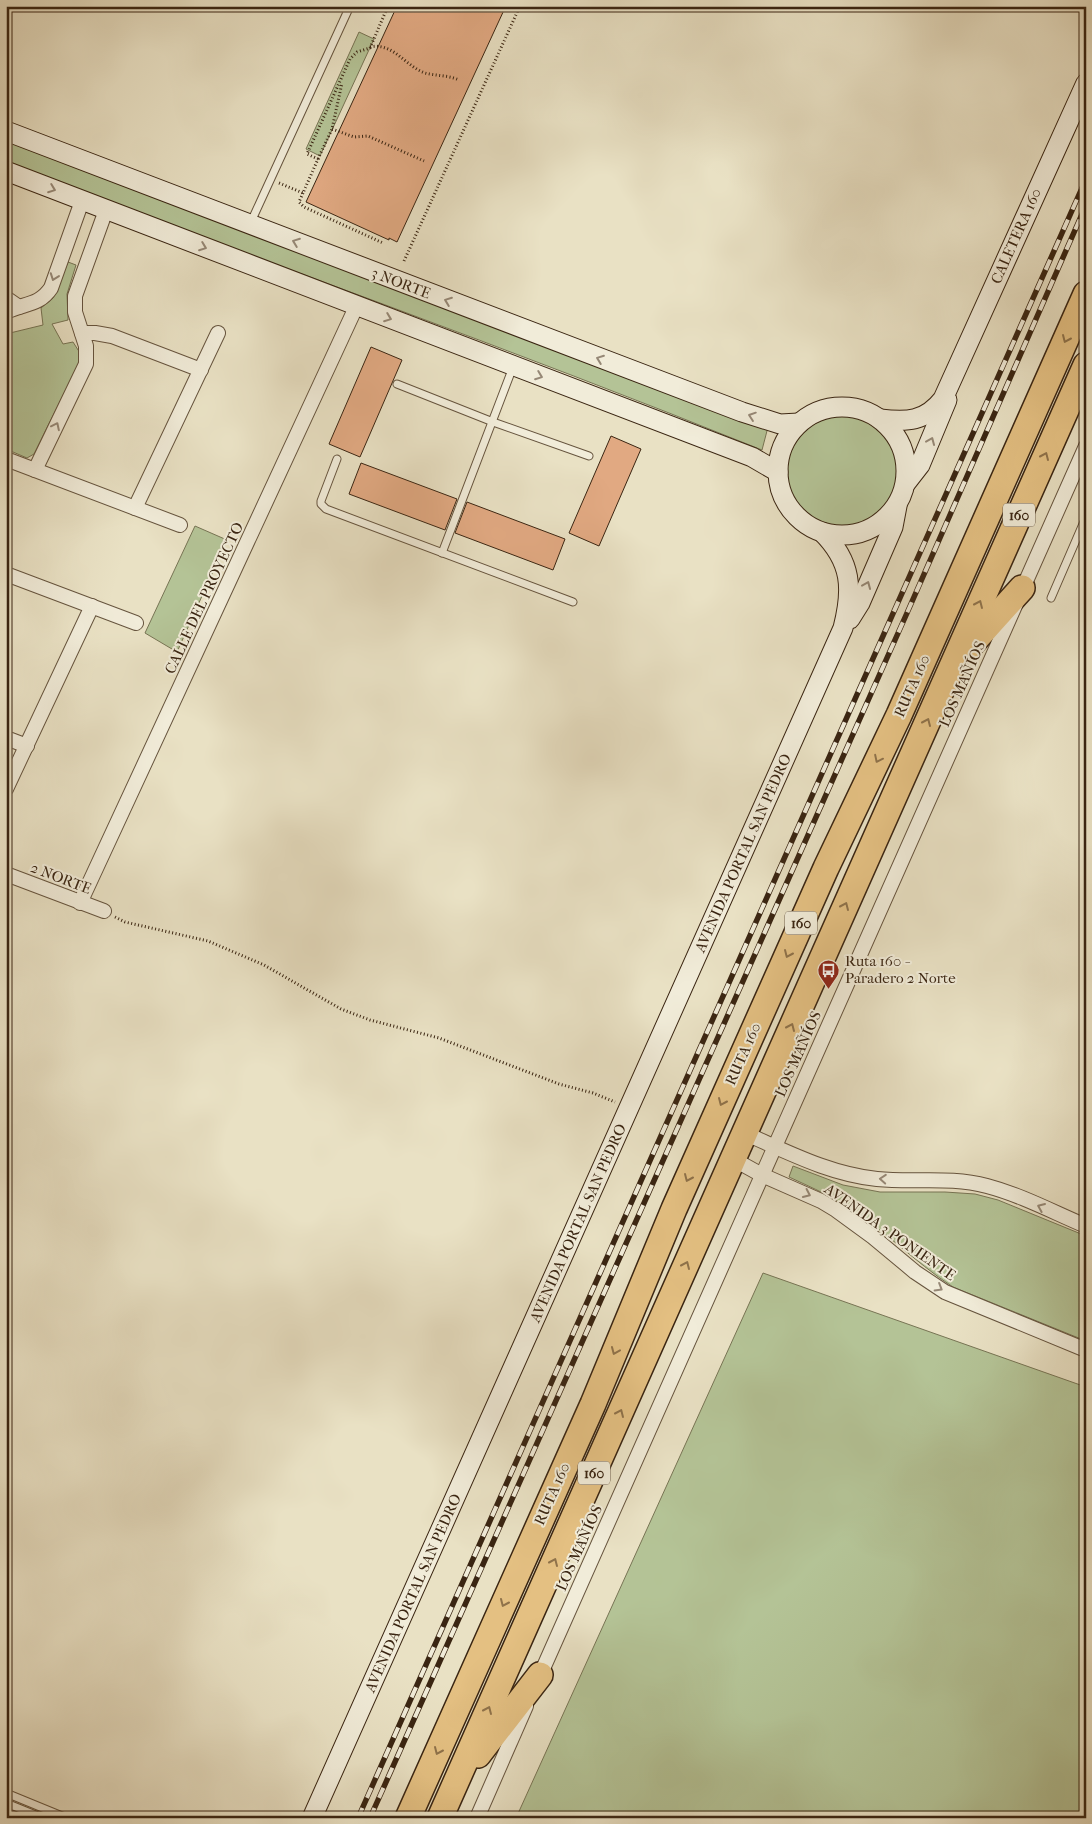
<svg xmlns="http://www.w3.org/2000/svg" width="1092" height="1824" font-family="'IM FELL French Canon',serif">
<rect width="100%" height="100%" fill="#e9e1c4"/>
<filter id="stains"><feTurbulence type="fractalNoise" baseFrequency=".004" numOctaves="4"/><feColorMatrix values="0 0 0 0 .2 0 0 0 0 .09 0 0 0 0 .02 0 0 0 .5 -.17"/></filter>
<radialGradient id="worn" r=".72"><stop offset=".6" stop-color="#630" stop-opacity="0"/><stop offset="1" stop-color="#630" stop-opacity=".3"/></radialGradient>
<!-- green -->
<g fill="#b4c396" stroke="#777454">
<polygon points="359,32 374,39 320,156 306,149"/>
<path d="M6,140L768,427L762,450C512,349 258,259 6,164Z"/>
<polygon points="68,262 76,265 67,294 68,320 52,324 63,344 73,342 80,353 80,361 34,454 27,458 6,449 6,327 10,333 43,325 41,308 53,298"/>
<circle cx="843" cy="472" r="56"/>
<polygon points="195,526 227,540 177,652 145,633"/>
<path d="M793,1166L843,1185L880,1192H945L975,1194L998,1200L1086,1236V1341L953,1287C914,1262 881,1226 841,1203C825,1193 806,1185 789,1177Z"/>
<polygon points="763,1273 1086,1387 1086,1818 516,1818"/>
</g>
<!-- building -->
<g fill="#e1a982" stroke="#3a2512">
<polygon points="397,6 496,6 504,10 397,242 389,238 389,240 306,202"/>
<polygon points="371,347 402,360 360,457 329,444"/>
<polygon points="611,436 641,449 599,546 569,533"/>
<polygon points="361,463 457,499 445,530 349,494"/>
<polygon points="467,502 565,539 553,570 455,533"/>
</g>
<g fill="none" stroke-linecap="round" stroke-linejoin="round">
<defs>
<g id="lane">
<polyline points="250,224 350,6"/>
<polyline points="397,384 493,422 589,456"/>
<polyline points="337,459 321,501 321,504 326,509 573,602"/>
<polyline points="442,553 513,367"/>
<polyline points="1051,598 1086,517"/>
<polyline points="6,1793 67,1818"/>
<polyline points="6,1803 43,1818"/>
</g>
<g id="street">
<polyline points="6,298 19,307"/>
<path d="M6,312C24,303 39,306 51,288L82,201"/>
<polyline points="82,333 95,333 112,336 201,370"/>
<polyline points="6,459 180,525"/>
<polyline points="35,470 86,364 86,346 75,312 75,296 106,210"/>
<polyline points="135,508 218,333"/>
<polyline points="6,574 136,623"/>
<polyline points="6,738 27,746"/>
<polyline points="6,789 92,606"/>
<polyline points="6,874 104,911"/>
<polyline points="80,903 356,307"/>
<path d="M744,1133C788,1152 829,1174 877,1179C915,1183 949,1176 987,1186C1021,1195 1053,1212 1086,1226"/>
<polyline points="733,1159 762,1175 821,1201 836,1210 873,1237 915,1272 945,1292 1086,1350"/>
<polyline points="538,1680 1086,446"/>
<polyline points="477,1818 526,1706"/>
</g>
<g id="secondary">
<polyline points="6,131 742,412 780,424 799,423"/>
<polyline points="6,171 752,457 778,472"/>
<circle cx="842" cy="471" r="64"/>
<path d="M880,419C907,422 925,422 943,399L1086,83"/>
<polyline points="906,483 920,465 947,400"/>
<polyline points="850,619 860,603 893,527 897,506"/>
<path d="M312,1818L843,628C853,589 852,562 822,532"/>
</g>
<g id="highway">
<polyline points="966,650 1022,588"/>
<polyline points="478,1755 540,1675"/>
<polyline points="408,1818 593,1404 674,1209 826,868 899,715 1086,294"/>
<polyline points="440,1818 1086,365"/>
</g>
</defs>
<!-- lane casing -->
<use href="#lane" stroke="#66543e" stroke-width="9"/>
<!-- street casing -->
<use href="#street" stroke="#66543e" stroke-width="16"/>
<!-- secondary casing -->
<use href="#secondary" stroke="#3a2512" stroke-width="21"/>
<!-- highway casing -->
<use href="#highway" stroke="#3a2512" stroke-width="28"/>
<!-- path -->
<g stroke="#3a2512" stroke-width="3" stroke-dasharray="1 2.5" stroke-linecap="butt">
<polyline points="500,6 500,7"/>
<path d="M370,47C393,42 405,66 425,73C436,76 448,75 459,80"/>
<polyline points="332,129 354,137 368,136 424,161"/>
<polyline points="318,159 332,129 342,83"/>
<polyline points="279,183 303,193 318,159 307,154 350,59 357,52 370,48 388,6"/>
<polyline points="303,193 299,202 304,207 383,243"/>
<polyline points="404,261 520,6"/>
<polyline points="115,917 125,922 208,941 264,965 341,1009 370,1020 439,1038 559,1084 593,1093 615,1102"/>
</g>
<!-- lane -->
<use href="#lane" stroke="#f1ecd9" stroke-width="7"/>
<!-- street -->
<use href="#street" stroke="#f1ecd9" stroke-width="14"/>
<!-- secondary -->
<use href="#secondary" stroke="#f1ecd9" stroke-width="19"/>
<!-- highway -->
<use href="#highway" stroke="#e4c082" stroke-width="25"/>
<defs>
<g id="rail">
<polyline points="358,1818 1086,179"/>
<polyline points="370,1818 907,613 1086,205"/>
</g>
</defs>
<!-- rail casing -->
<use href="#rail" stroke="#3a2512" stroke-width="5.5"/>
<!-- rail -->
<use href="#rail" stroke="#f1ecd9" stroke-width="4" stroke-dasharray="11" stroke-linecap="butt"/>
</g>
<!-- one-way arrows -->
<defs><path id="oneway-chevron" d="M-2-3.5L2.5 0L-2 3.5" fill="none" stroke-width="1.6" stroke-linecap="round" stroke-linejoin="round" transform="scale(1.25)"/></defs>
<g stroke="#968876">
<use href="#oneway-chevron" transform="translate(52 189) rotate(21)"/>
<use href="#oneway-chevron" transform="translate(296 242) rotate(-159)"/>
<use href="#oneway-chevron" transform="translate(203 247) rotate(21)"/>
<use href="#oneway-chevron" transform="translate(54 277) rotate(110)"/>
<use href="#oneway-chevron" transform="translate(448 301) rotate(-159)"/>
<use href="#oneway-chevron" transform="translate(388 318) rotate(21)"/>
<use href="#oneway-chevron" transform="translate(600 359) rotate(-159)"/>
<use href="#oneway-chevron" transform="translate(539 376) rotate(21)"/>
<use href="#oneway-chevron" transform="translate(752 416) rotate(-161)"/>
<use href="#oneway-chevron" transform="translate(56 426) rotate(-64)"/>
<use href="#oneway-chevron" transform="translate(931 441) rotate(-67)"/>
<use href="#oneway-chevron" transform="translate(867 585) rotate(-67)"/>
<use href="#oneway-chevron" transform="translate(883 1179) rotate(-176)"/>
<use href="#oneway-chevron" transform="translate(807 1194) rotate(25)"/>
<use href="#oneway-chevron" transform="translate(1041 1207) rotate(-157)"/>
<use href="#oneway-chevron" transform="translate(939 1288) rotate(31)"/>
</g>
<g stroke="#8f724a">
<use href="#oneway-chevron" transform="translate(1066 339) rotate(114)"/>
<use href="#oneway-chevron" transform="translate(1045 456) rotate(-66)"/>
<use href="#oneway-chevron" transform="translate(979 604) rotate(-66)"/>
<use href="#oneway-chevron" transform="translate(927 722) rotate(-66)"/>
<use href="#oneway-chevron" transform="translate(878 759) rotate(116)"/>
<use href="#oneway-chevron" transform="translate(845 906) rotate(-66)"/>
<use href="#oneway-chevron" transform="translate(788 954) rotate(114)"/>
<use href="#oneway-chevron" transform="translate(791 1027) rotate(-66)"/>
<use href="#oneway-chevron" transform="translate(722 1102) rotate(114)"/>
<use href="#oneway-chevron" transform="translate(688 1178) rotate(114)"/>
<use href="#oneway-chevron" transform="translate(686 1265) rotate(-66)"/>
<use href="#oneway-chevron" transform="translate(615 1351) rotate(113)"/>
<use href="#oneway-chevron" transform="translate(620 1413) rotate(-66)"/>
<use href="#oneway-chevron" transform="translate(554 1562) rotate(-66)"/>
<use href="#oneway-chevron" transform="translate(504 1603) rotate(114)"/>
<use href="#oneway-chevron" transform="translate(488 1710) rotate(-66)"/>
<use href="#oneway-chevron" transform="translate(438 1751) rotate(114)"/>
</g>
<!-- icons -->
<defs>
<symbol id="bus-pin" viewBox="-11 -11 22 30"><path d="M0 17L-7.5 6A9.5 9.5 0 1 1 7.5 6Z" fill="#8f2418" stroke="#f1ecd9"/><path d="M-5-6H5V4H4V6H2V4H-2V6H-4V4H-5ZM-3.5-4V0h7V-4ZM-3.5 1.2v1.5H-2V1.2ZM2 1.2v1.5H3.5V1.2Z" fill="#fff"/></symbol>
</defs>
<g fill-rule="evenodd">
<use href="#bus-pin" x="816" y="958" width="25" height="34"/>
</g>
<g text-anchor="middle" stroke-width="4" stroke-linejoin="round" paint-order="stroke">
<!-- shield labels -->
<g fill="#f1ecd9" stroke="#71614e" stroke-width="1">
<rect x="1003" y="503.5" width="32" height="23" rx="4"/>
<rect x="785" y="911.5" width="32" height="23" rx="4"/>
<rect x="578" y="1461.5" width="32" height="23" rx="4"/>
</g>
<g font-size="14" font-weight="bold" fill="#3a2512">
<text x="1019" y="520">160</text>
<text x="801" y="928">160</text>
<text x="594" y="1478">160</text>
</g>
<!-- street labels -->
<g font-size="15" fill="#3a2512" stroke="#f1ecd9">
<text transform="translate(1016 236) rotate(-66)" y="5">CALETERA 160</text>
<text transform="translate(401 283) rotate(21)" y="5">3 NORTE</text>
<text transform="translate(204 598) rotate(-65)" y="5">CALLE DEL PROYECTO</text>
<text transform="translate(962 684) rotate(-66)" y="5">LOS MAÑÍOS</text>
<text transform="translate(912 686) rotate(-66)" y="5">RUTA 160</text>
<text transform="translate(743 853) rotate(-66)" y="5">AVENIDA PORTAL SAN PEDRO</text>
<text transform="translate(61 878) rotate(21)" y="5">2 NORTE</text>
<text transform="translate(743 1054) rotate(-66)" y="5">RUTA 160</text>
<text transform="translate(798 1054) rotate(-66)" y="5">LOS MAÑÍOS</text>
<text transform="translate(578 1223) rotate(-66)" y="5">AVENIDA PORTAL SAN PEDRO</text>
<text transform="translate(890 1232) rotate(35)" y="5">AVENIDA 3 PONIENTE</text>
<text transform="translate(552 1494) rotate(-66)" y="5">RUTA 160</text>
<text transform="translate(579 1548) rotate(-66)" y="5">LOS MAÑÍOS</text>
<text transform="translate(413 1593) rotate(-66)" y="5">AVENIDA PORTAL SAN PEDRO</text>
</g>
<!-- poi labels -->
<g font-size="15" fill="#3a2512" stroke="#f1ecd9" text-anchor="start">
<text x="845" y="966">Ruta 160 -<tspan x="845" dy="17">Paradero 2 Norte</tspan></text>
</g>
</g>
<!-- margin -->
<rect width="1092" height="1824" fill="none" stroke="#e9e1c4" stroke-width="25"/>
<rect x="8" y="8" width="1077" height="1809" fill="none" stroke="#3a2512" stroke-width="2.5"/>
<rect x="12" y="12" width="1067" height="1799" fill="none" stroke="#3a2512"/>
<rect width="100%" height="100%" filter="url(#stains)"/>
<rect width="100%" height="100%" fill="url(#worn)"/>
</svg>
